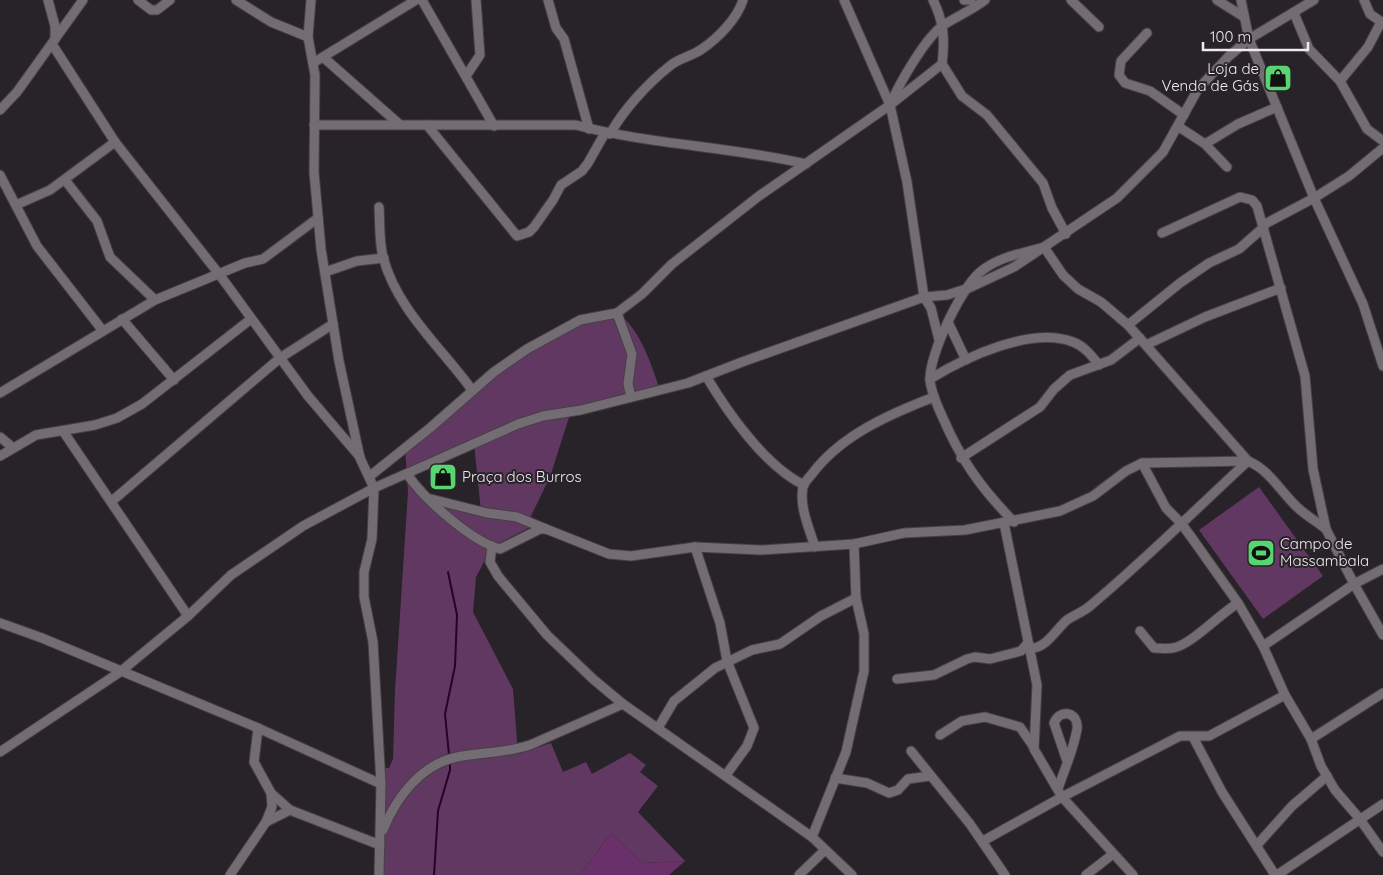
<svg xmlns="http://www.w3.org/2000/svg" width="1383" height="875" font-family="Quicksand,sans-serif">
<rect width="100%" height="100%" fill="#282328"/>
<!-- green -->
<g fill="#613861" fill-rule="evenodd">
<path d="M617,313C639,326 652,366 660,390L571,411L550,477L531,516L532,526L492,547L476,577L473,612L513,689L518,754L551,743L563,772L586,762L592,774L630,753L646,765L640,772L658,786L638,812L685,861L642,863L611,833L580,875H379L380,768H389L393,759L395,691L408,492L405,447L494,372L580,320ZM474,444L481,511L429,498L407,474Z"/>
<polygon points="1259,487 1323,576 1263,619 1199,530"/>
</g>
<!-- forest -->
<polygon fill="#693069" points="611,833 642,863 685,861 669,875 580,875"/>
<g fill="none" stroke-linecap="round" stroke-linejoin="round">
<!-- stream -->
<g stroke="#29002a" stroke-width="2">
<polyline points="448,572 457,615 455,666 445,714 449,755"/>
<polyline points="434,875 438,811 450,770 450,762"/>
</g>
<defs>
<g id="minor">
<polyline points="48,0 55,26 55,39"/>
<polyline points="138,0 151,10 157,10 170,0"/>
<polyline points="236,0 271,22 308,37"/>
<polyline points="311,0 308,37 315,75 314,172 321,249 339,361 360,458 374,488 372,539 364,572 364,597 373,642 381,784 379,875"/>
<polyline points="422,0 494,126"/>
<polyline points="548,0 556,28 564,39 589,129"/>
<polyline points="844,0 890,105 907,182 924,297 931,308 939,340"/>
<path d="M933,0C944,22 945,40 942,64L962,96L987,115L1043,183L1052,208L1066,234"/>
<polyline points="964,0 971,0"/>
<polyline points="1071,0 1099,27"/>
<polyline points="1217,0 1244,17"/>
<polyline points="1241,0 1249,39 1314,198 1363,304 1383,366"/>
<polyline points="1364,0 1370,14 1383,23"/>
<polyline points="1294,13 1309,49 1340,81 1367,129 1383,141"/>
<polyline points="1147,33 1121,61 1119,75 1125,83 1150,91 1184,115"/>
<polyline points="52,44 115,142 219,274 308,396 360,457"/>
<polyline points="323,57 399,124"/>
<polyline points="313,63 416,0"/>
<polyline points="466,76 480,55 476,0"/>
<polyline points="1340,81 1368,47 1381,22"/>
<path d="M890,105C899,84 926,36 945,24C958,16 972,10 985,0"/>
<polyline points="0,110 17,92 83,0"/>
<path d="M314,125H576C651,145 729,146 806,164"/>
<polyline points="427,125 517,236 529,232 534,227 553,200 561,185 582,171 588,163 605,133"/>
<polyline points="1179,127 1205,144 1227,167"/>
<path d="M610,134C624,109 648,83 671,65C680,58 692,56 702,49C718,38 737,19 743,0"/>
<polyline points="1205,144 1238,124 1277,107"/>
<polyline points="0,175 37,246 103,331"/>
<polyline points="65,180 97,221 110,257 155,300"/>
<polyline points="16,205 50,190 115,142"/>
<path d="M379,207C380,224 379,241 383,257C397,310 442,348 472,390"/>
<polyline points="1263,225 1314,198 1349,176 1383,148"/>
<polyline points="1162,233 1240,197 1252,200 1257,206 1305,376 1313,469 1326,529 1354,584 1383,635"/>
<polyline points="325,272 357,261 384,258"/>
<polyline points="617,313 632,354 628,384 631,397"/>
<polyline points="122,319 174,380"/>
<polyline points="948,322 966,360"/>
<polyline points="1128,325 1180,283 1209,263 1239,249 1264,227"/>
<polyline points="1146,345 1205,317 1281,288"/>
<path d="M706,376C728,413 765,466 804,485"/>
<path d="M930,379C966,357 1031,326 1073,342C1084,346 1092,356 1099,365"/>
<polyline points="0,393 155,300 245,263 263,259 318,218"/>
<polyline points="63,431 188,616"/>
<polyline points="0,437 12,447"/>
<polyline points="0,456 36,435 95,425 117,418 142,404 251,319"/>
<polyline points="961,458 1040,407 1054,389 1070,375 1111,360 1140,338"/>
<polyline points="1142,463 1166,508 1181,523 1194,541 1238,603 1263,646 1285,695 1311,739 1321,766 1335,790 1359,818 1383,852"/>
<path d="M407,474C424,499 471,541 500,549L540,529H546L609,554L631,556L695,547L761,550L854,544L904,533L965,530L1060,511L1093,496L1126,471L1142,463L1248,461C1269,470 1278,488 1294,504C1303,514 1316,521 1326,529"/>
<polyline points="370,476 430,428 494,372 527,349 580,320 617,313 642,294 672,264 759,196 890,105 942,64"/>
<polyline points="431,499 487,513 517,517 546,529"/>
<polyline points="112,501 280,358 333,324"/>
<path d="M1014,522C980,487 961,460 942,416C937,405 931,392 930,380C929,354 963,283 984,269C1002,256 1024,253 1044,247L1063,275L1078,289L1101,302L1128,325L1248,461"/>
<polyline points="1004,523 1037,685 1034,749 1062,797 1133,875"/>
<polyline points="492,546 490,562 498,576 547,635 593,679 623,704 812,837 852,875"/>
<polyline points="695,547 720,623 727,661 754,728 747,746 726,775"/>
<path d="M815,547C809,528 799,506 803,487C804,482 809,478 812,474C841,435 890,414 934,397"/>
<polyline points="0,623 42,638 258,728 381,784"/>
<path d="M1140,631L1154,648C1160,648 1167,649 1173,648C1191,645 1221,613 1238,603"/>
<polyline points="1263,646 1354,584 1383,569"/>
<path d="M1028,648C1045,651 1056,629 1067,620C1074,615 1083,612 1090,606C1145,560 1195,510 1248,461"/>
<polyline points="897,679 934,675 967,659 975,657 990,659 1021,651 1027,644"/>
<polyline points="258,728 254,762 271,793 290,810"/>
<polyline points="658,728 674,701 715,668 752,650 780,644 821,616 856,598"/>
<polyline points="940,735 962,721 985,717 1020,727 1033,746"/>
<polyline points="1193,737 1222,792 1275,875"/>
<polyline points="1311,739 1383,693"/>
<polyline points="911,751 970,824 1005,875"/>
<polyline points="0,752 120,672 188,616 231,575 303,526 374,488 518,424 543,416 581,410 688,383 742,362 924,297 947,295 969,288 1014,267 1117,198 1163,152 1198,89 1228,57 1249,39 1314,0"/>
<polyline points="835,778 867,783 889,793 898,790 908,779 930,776"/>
<path d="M1058,789C1064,770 1074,749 1077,729C1079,712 1060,708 1054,723L1067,761"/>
<polyline points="266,822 290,810 380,845"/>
<path d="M383,830C396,798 420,765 457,757C482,752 506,753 530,745L623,704"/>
<polyline points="812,837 846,752 864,671 864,634 856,598 854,544"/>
<polyline points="983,841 1062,797 1180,736 1209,736 1285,695"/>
<polyline points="1257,845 1292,806 1327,776"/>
<polyline points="230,875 266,822 272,807 271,793"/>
<polyline points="799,875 825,850"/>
<polyline points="1086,875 1113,854"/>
<polyline points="1277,875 1383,804"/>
</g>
</defs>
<!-- minor casing -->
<use href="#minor" stroke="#464145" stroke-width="11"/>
<!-- minor -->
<use href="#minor" stroke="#736d73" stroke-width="9"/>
</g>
<!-- icons -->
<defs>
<symbol id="shop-square" viewBox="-11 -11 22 22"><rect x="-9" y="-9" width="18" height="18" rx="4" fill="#58d570" stroke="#282328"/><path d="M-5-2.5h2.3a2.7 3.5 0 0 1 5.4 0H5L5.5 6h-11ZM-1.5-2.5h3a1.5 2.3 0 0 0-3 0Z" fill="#111"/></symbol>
<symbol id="stadium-square" viewBox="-11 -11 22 22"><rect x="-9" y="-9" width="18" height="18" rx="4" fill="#58d570" stroke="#282328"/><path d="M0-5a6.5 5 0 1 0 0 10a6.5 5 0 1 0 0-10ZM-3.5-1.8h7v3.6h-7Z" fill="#111"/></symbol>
</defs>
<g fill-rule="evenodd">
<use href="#shop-square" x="1262" y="62" width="32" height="32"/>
<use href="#shop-square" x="427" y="461" width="32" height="32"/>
<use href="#stadium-square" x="1245" y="537" width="32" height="32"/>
</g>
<g text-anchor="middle" stroke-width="4" stroke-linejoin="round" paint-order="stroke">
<!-- poi labels -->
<g font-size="15" fill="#eeeaee" stroke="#282328" text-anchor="start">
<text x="1259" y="74" text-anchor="end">Loja de<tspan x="1259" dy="17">Venda de Gás</tspan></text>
<text x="462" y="482">Praça dos Burros</text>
<text x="1280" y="549">Campo de<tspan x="1280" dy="17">Massambala</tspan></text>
</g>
</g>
<!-- scale -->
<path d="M1203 42v8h105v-8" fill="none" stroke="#eeeaee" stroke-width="2.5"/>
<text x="1210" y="42" font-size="15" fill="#eeeaee" stroke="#282328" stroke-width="4" paint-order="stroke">100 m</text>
</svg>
